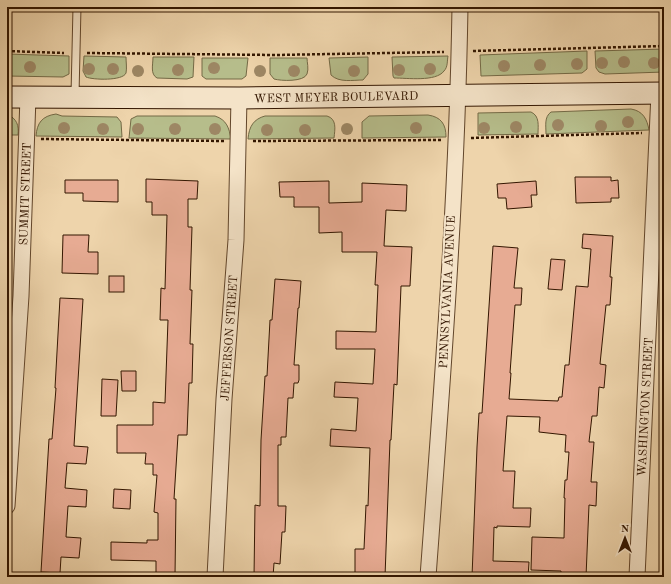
<svg xmlns="http://www.w3.org/2000/svg" width="671" height="584" font-family="'Old Standard TT',serif">
<rect width="100%" height="100%" fill="#eed4ab"/>
<filter id="stains"><feTurbulence type="fractalNoise" baseFrequency=".005" numOctaves="4"/><feColorMatrix values="0 0 0 0 .2 0 0 0 0 .09 0 0 0 0 .02 0 0 0 .5 -.17"/></filter>
<radialGradient id="worn" r=".72"><stop offset=".6" stop-color="#630" stop-opacity="0"/><stop offset="1" stop-color="#630" stop-opacity=".3"/></radialGradient>
<!-- green -->
<g fill="#b6bd8b" stroke="#746a46">
<polygon points="664,49 664,72 605,74 599,72 596,68 595,51"/>
<polygon points="587,51 587,69 582,73 481,76 480,55"/>
<polygon points="7,54 69,56 69,74 63,77 7,76"/>
<path d="M84,56L126,57C126,62 127,68 126,73C123,81 93,80 86,77L83,71Z"/>
<path d="M448,56C447,61 448,67 444,71C436,82 407,78 394,78L393,76L392,57Z"/>
<path d="M153,57H194L193,77L187,79L157,78C150,74 153,65 153,57Z"/>
<path d="M368,57V74L363,80C353,80 339,83 331,75L329,58Z"/>
<polygon points="202,58 248,58 246,76 242,79 206,79 202,76"/>
<path d="M270,58H307C307,62 309,69 307,74C304,82 281,81 274,79L270,74Z"/>
<path d="M631,109C643,111 647,119 649,130L546,134C546,126 544,117 551,112Z"/>
<path d="M531,112C540,116 538,126 538,134L478,135V113Z"/>
<path d="M7,114C17,119 19,125 18,135H7Z"/>
<path d="M56,114L62,116L117,117L121,122L122,137L36,136C37,123 42,116 56,114Z"/>
<path d="M428,115C441,117 446,124 446,137L362,138V122L369,116Z"/>
<path d="M137,116H215C227,120 229,128 231,139L129,138L131,119Z"/>
<path d="M265,116H327C337,119 335,129 334,138L248,139C249,126 254,119 265,116Z"/>
</g>
<!-- building -->
<g fill="#e7ab93" stroke="#331600">
<polygon points="575,177 611,177 611,181 618,180 619,198 611,198 611,202 576,203"/>
<polygon points="146,179 198,181 197,199 188,199 188,227 192,227 190,290 192,290 190,344 193,344 192,383 189,383 187,435 178,435 174,499 176,499 175,576 156,576 156,561 111,560 111,542 147,543 147,540 158,540 158,513 154,512 157,475 153,475 153,464 145,464 146,453 117,453 117,425 153,425 153,402 165,403 168,320 160,320 161,288 165,289 167,215 152,215 152,202 146,202"/>
<polygon points="65,180 118,180 118,202 83,201 83,193 65,193"/>
<polygon points="329,181 329,203 362,202 362,183 407,185 406,211 386,210 384,246 412,247 410,286 401,286 397,385 394,384 391,440 390,440 385,577 355,577 355,549 364,549 366,505 368,506 370,448 330,446 331,429 356,431 358,398 334,397 335,382 373,384 375,349 336,349 336,331 376,332 378,285 375,285 377,252 342,252 342,232 319,233 319,207 294,207 294,197 280,197 279,182"/>
<polygon points="536,181 537,195 531,195 532,207 507,209 506,198 498,198 497,184"/>
<polygon points="583,234 613,236 610,277 612,277 610,305 606,305 600,364 606,365 604,388 599,387 597,416 592,416 589,442 594,442 591,482 597,482 596,506 589,505 586,577 561,577 561,571 531,570 532,537 564,538 565,498 564,498 565,480 567,480 569,452 565,452 566,435 539,432 540,417 507,416 503,471 515,471 513,508 531,508 530,527 497,526 497,528 494,527 493,561 529,562 528,577 472,577 477,447 479,413 482,413 493,246 518,248 514,288 522,288 521,305 515,305 510,373 511,373 509,399 558,401 559,397 562,397 565,365 569,365 576,286 588,287 591,249 582,248"/>
<polygon points="63,235 89,235 88,252 98,252 98,274 62,273"/>
<polygon points="551,259 565,260 562,290 548,289"/>
<rect x="109" y="276" width="15" height="16"/>
<polygon points="275,279 301,281 299,308 298,308 294,365 299,365 299,380 298,383 294,383 293,398 288,398 286,437 281,437 281,445 278,445 278,506 286,506 285,532 282,532 280,564 274,563 273,577 254,577 255,505 260,506 261,440 265,376 267,376 270,320 272,320"/>
<polygon points="60,298 83,299 74,446 88,447 86,464 67,463 65,488 87,490 86,507 68,506 66,537 81,538 79,558 61,557 60,573 41,572 49,439 52,439 56,388 55,388"/>
<polygon points="121,371 136,371 136,391 122,391"/>
<polygon points="102,379 118,380 116,416 101,416"/>
<polygon points="114,489 131,490 130,509 113,508"/>
</g>
<g fill="none" stroke-linecap="round" stroke-linejoin="round">
<defs>
<polyline id="service" points="75,95 77,7"/>
<g id="minor">
<polyline points="7,506 21,296 28,97"/>
<polyline points="215,577 224,399 236,240 239,98"/>
<path d="M428,577C442,387 457,197 460,7"/>
<polyline points="637,577 659,93"/>
</g>
<polyline id="secondary" points="7,97 239,98 664,93"/>
</defs>
<!-- service casing -->
<use href="#service" stroke="#62462b" stroke-width="9"/>
<!-- minor casing -->
<use href="#minor" stroke="#62462b" stroke-width="17"/>
<!-- secondary casing -->
<use href="#secondary" stroke="#331600" stroke-width="23"/>
<!-- path -->
<g stroke="#331600" stroke-width="2.5" stroke-dasharray="3 2" stroke-linecap="butt">
<polyline points="7,51 64,53"/>
<polyline points="473,51 664,46"/>
<polyline points="87,53 275,55 444,52"/>
<polyline points="471,138 642,133"/>
<polyline points="41,139 224,141"/>
<polyline points="253,141 442,140"/>
</g>
<!-- service -->
<use href="#service" stroke="#f4e3c8" stroke-width="7"/>
<!-- minor -->
<use href="#minor" stroke="#f4e3c8" stroke-width="15"/>
<!-- secondary -->
<use href="#secondary" stroke="#f4e3c8" stroke-width="21"/>
</g>
<!-- trees -->
<g fill="#9d8764">
<circle cx="624" cy="62" r="6"/>
<circle cx="602" cy="63" r="6"/>
<circle cx="654" cy="63" r="6"/>
<circle cx="577" cy="64" r="6"/>
<circle cx="540" cy="65" r="6"/>
<circle cx="504" cy="66" r="6"/>
<circle cx="30" cy="67" r="6"/>
<circle cx="214" cy="68" r="6"/>
<circle cx="89" cy="69" r="6"/>
<circle cx="113" cy="69" r="6"/>
<circle cx="430" cy="69" r="6"/>
<circle cx="178" cy="70" r="6"/>
<circle cx="399" cy="70" r="6"/>
<circle cx="138" cy="71" r="6"/>
<circle cx="260" cy="71" r="6"/>
<circle cx="294" cy="71" r="6"/>
<circle cx="354" cy="71" r="6"/>
<circle cx="628" cy="122" r="6"/>
<circle cx="558" cy="125" r="6"/>
<circle cx="601" cy="126" r="6"/>
<circle cx="516" cy="127" r="6"/>
<circle cx="64" cy="128" r="6"/>
<circle cx="416" cy="128" r="6"/>
<circle cx="484" cy="128" r="6"/>
<circle cx="103" cy="129" r="6"/>
<circle cx="138" cy="129" r="6"/>
<circle cx="175" cy="129" r="6"/>
<circle cx="215" cy="129" r="6"/>
<circle cx="347" cy="129" r="6"/>
<circle cx="267" cy="130" r="6"/>
<circle cx="305" cy="130" r="6"/>
</g>
<g text-anchor="middle" stroke-width="4" stroke-linejoin="round" paint-order="stroke">
<!-- street labels -->
<g font-size="12" fill="#331600" stroke="#f4e3c8">
<text transform="translate(336 97) rotate(-1)" y="4">WEST MEYER BOULEVARD</text>
<text transform="translate(25 194) rotate(-88)" y="4">SUMMIT STREET</text>
<text transform="translate(447 292) rotate(-87)" y="4">PENNSYLVANIA AVENUE</text>
<text transform="translate(229 338) rotate(-86)" y="4">JEFFERSON STREET</text>
<text transform="translate(645 407) rotate(-87)" y="4">WASHINGTON STREET</text>
</g>
</g>
<!-- margin -->
<rect width="671" height="584" fill="none" stroke="#eed4ab" stroke-width="24"/>
<rect x="8" y="8" width="655" height="568" fill="none" stroke="#331600" stroke-width="2"/>
<rect x="12" y="12" width="647" height="560" fill="none" stroke="#331600"/>
<!-- north arrow -->
<g transform="translate(625 538)" stroke="#f4e3c8" stroke-width="3" paint-order="stroke">
<path d="M0-3L7 15L0 10L-7 15Z" fill="#331600"/>
<text y="-6" font-size="11" font-weight="bold" text-anchor="middle" fill="#331600">N</text>
</g>
<rect width="100%" height="100%" filter="url(#stains)"/>
<rect width="100%" height="100%" fill="url(#worn)"/>
</svg>
